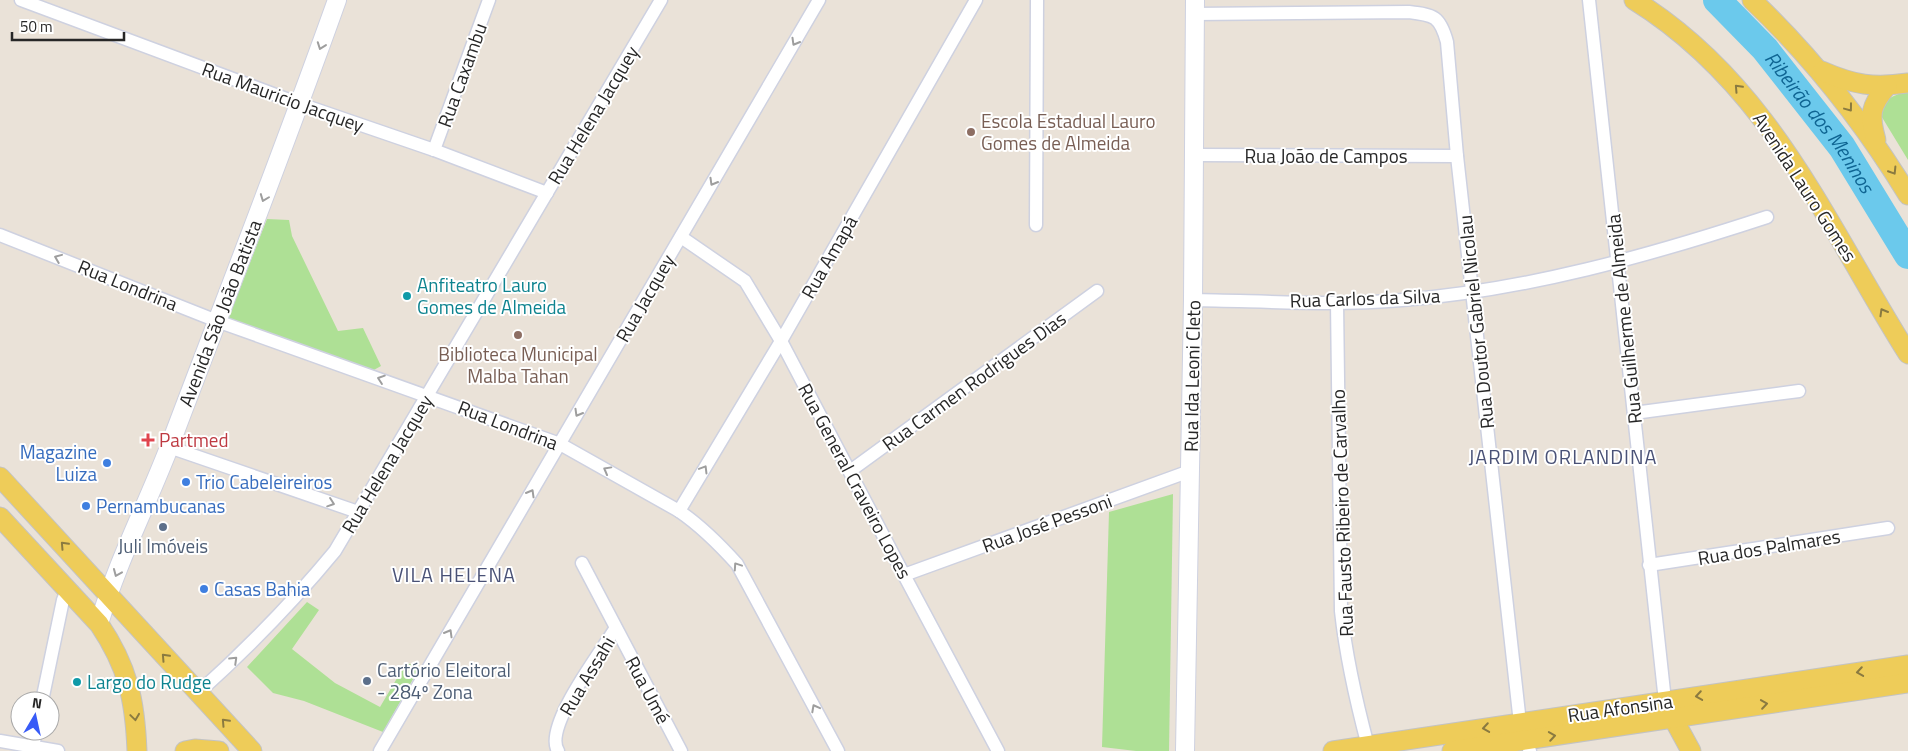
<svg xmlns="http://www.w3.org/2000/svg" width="1908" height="751" font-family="'Titillium Web',sans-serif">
<rect width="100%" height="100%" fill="#eae2d8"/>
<!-- green -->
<g fill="#aee095">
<path d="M1908,91V160L1880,114C1885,97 1893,96 1908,91Z"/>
<polygon points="267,219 289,220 292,236 338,331 363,328 381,366 372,371 228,319"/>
<polygon points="1173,494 1169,751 1136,751 1102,747 1109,512"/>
<polygon points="307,602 319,610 292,649 335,683 380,707 406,663 420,667 383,732 304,701 273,693 247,667"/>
</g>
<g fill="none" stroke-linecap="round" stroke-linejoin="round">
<!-- river -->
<path stroke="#6bc9ec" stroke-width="28" id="s1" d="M1717,0L1765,49L1842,147L1908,255"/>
<defs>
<g id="street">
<polyline points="21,0 300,104 434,150 547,193"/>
<polyline points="1589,0 1665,701 1668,708"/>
<path d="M1195,14L1409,12C1434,15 1440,16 1447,42L1457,156L1520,723L1525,740L1530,751"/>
<polyline points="434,150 489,0"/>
<polyline points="1194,155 1457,156"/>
<polyline points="1036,225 1037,0"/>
<path d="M0,235L217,321L560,444L679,511C701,526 719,544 737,564L838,751"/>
<polyline points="681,237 745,281 781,341 904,575 998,751"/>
<path d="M1193,300C1262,301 1333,306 1402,300C1527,290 1648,256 1767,217"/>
<path d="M1337,302L1341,611C1346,657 1356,701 1368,746L1371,751"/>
<polyline points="1634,413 1799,391"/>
<polyline points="169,447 358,512"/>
<polyline points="850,471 1097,291"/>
<polyline points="679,511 781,341 976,0"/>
<polyline points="582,563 681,751"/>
<polyline points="1649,565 1888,528"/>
<polyline points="904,575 1190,471"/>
<path d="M198,693C247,649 293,602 335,551L661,0"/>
<polyline points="42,701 63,600 67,590"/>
<polyline points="0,741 58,751"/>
<polyline points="33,747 36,731"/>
<polyline points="380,751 819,0"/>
<path d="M558,751C543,727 601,652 615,629"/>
</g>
<g id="secondary">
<path d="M99,624C117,562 147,505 170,445C226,297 284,149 337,0"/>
<polyline points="1185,751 1193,300 1195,0"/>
</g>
<g id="primary">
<path d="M1634,0C1770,84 1826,224 1908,354"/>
<path d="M1752,0C1813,58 1864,123 1908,195"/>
<path d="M1822,71C1854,85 1874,88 1908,83"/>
<path d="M1876,140C1869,115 1870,106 1887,86"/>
<polyline points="0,477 252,751"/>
<path d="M0,517L99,624C128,667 135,700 137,751"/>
<polyline points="1673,718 1691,751"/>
<polyline points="185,751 195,749 219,751"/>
<polyline points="1333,751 1908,665"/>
<polyline points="1452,751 1908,683"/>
</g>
</defs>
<!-- street casing -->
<use href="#street" stroke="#ced1e0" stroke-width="15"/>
<!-- secondary casing -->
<use href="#secondary" stroke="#ced1e0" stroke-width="20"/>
<!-- primary casing -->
<use href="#primary" stroke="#c3c3c3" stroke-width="21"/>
<!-- street -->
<use href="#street" stroke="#fff" stroke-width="12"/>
<!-- secondary -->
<use href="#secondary" stroke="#fff" stroke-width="18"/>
<!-- primary -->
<use href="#primary" stroke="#eecc59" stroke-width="19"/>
</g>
<!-- one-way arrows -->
<defs><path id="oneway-chevron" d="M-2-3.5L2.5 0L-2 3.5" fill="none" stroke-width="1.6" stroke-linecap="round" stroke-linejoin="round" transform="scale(1.25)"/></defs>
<g stroke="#9e9e9e">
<use href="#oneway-chevron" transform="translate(795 42) rotate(120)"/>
<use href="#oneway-chevron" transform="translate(321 46) rotate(110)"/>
<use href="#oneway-chevron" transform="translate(713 182) rotate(120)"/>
<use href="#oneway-chevron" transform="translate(264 198) rotate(111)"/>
<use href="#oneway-chevron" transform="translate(58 258) rotate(-158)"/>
<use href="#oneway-chevron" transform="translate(381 379) rotate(-161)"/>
<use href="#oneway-chevron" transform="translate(578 413) rotate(120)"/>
<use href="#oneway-chevron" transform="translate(704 469) rotate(-59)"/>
<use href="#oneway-chevron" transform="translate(607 470) rotate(-151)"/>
<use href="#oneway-chevron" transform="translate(531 493) rotate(-60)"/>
<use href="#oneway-chevron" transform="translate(331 503) rotate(19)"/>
<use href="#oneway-chevron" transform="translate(737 566) rotate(-124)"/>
<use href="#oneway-chevron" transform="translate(117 573) rotate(113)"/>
<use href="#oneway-chevron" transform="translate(449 633) rotate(-60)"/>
<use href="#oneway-chevron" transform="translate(234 660) rotate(-44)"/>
<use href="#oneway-chevron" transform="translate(815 708) rotate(-118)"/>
</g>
<g stroke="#8a7a40">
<use href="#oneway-chevron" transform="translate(1738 88) rotate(-133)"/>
<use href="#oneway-chevron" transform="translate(1849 108) rotate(53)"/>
<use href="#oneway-chevron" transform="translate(1893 171) rotate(58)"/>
<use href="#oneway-chevron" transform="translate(1883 312) rotate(-120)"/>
<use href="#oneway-chevron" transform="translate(64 545) rotate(-133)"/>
<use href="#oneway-chevron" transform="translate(165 657) rotate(-133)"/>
<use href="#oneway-chevron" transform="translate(1860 672) rotate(171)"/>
<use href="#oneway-chevron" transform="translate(1699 696) rotate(171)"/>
<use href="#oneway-chevron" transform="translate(1764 704) rotate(-8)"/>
<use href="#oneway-chevron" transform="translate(135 717) rotate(82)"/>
<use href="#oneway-chevron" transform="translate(225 722) rotate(-133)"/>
<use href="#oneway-chevron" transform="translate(1486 728) rotate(171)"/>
<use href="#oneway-chevron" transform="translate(1552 736) rotate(-9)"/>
</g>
<!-- markers -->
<g fill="#8d6e63" stroke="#fff" stroke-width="2">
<circle cx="971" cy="132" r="5"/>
<circle cx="518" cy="335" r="5"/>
</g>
<g fill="#0f9aa8" stroke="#fff" stroke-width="2">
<circle cx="407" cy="296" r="5"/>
<circle cx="77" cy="682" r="5"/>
</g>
<path fill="#e0444e" stroke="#fff" stroke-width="2" d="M145.5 432.5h5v5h5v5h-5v5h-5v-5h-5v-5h5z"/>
<g fill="#3f7fe0" stroke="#fff" stroke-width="2">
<circle cx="107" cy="463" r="5"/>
<circle cx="186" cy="482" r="5"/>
<circle cx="86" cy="506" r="5"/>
<circle cx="204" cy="589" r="5"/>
</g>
<g fill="#5c6f8a" stroke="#fff" stroke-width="2">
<circle cx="163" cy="527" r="5"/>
<circle cx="367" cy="681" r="5"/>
</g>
<g text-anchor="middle" stroke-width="4" stroke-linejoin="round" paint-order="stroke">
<!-- street labels -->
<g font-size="19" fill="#272727" stroke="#fff">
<text transform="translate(462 75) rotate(-70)" y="7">Rua Caxambu</text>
<text transform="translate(283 97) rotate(20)" y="7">Rua Mauricio Jacquey</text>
<text transform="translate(593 115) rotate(-59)" y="7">Rua Helena Jacquey</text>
<text x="1326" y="163">Rua João de Campos</text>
<text transform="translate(1805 187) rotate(57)" y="7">Avenida Lauro Gomes</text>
<text transform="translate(829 257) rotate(-60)" y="7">Rua Amapá</text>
<text transform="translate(128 285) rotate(22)" y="7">Rua Londrina</text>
<text transform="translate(645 298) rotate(-60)" y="7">Rua Jacquey</text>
<text transform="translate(1365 298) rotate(-2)" y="7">Rua Carlos da Silva</text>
<text transform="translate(220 313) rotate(-69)" y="7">Avenida São João Batista</text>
<text transform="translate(1624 319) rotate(-96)" y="7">Rua Guilherme de Almeida</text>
<text transform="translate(1476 322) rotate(-96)" y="7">Rua Doutor Gabriel Nicolau</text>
<text transform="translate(1192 376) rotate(-89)" y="7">Rua Ida Leoni Cleto</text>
<text transform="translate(974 381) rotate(-36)" y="7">Rua Carmen Rodrigues Dias</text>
<text transform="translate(508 425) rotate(21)" y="7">Rua Londrina</text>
<text transform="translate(387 464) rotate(-59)" y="7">Rua Helena Jacquey</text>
<text transform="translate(855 481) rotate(62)" y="7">Rua General Craveiro Lopes</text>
<text transform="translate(1342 513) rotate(-92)" y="7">Rua Fausto Ribeiro de Carvalho</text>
<text transform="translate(1047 523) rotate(-20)" y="7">Rua José Pessoni</text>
<text transform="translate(1769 547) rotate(-9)" y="7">Rua dos Palmares</text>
<text transform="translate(587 676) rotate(-59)" y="7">Rua Assahi</text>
<text transform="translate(648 690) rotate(62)" y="7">Rua Umé</text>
<text transform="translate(1620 708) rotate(-8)" y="7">Rua Afonsina</text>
</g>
<!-- education labels -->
<g font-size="19" fill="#785e54" stroke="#fff" text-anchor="start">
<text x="981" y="128">Escola Estadual Lauro<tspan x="981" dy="22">Gomes de Almeida</tspan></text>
<text x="518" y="361" text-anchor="middle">Biblioteca Municipal<tspan x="518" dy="22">Malba Tahan</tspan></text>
</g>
<!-- culture labels -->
<g font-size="19" fill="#0d838f" stroke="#fff" text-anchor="start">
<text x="417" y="292">Anfiteatro Lauro<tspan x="417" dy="22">Gomes de Almeida</tspan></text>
<text x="87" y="689">Largo do Rudge</text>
</g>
<!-- health labels -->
<g font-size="19" fill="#be3a42" stroke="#fff" text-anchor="start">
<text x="159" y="447">Partmed</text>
</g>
<!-- shop labels -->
<g font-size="19" fill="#366cbe" stroke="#fff" text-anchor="start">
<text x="97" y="459" text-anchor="end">Magazine<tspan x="97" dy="22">Luiza</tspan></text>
<text x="196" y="489">Trio Cabeleireiros</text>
<text x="96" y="513">Pernambucanas</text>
<text x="214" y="596">Casas Bahia</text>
</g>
<!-- service labels -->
<g font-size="19" fill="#4e5e75" stroke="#fff">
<text x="163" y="553">Juli Imóveis</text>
<text x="377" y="677" text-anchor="start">Cartório Eleitoral<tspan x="377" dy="22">- 284º Zona</tspan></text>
</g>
<!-- water labels -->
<g font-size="20" font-style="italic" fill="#0f6593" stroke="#fff">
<text dy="7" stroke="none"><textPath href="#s1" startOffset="160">Ribeirão dos Meninos</textPath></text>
</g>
<!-- neighbourhood labels -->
<g font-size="20" letter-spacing="1" fill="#495176" stroke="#fff">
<text x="1563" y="464">JARDIM ORLANDINA</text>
<text x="454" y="582">VILA HELENA</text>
</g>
</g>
<!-- north arrow -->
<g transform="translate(35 716) rotate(9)"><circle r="24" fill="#ffffff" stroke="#a9a9a9"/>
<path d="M0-4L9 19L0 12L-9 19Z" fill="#385bf7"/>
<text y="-8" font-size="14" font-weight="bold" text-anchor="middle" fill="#272727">N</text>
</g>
<!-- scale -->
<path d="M12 32v8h112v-8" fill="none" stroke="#272727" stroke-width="2.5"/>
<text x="20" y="32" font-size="15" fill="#272727" stroke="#ffffff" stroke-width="4" paint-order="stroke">50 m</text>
</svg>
